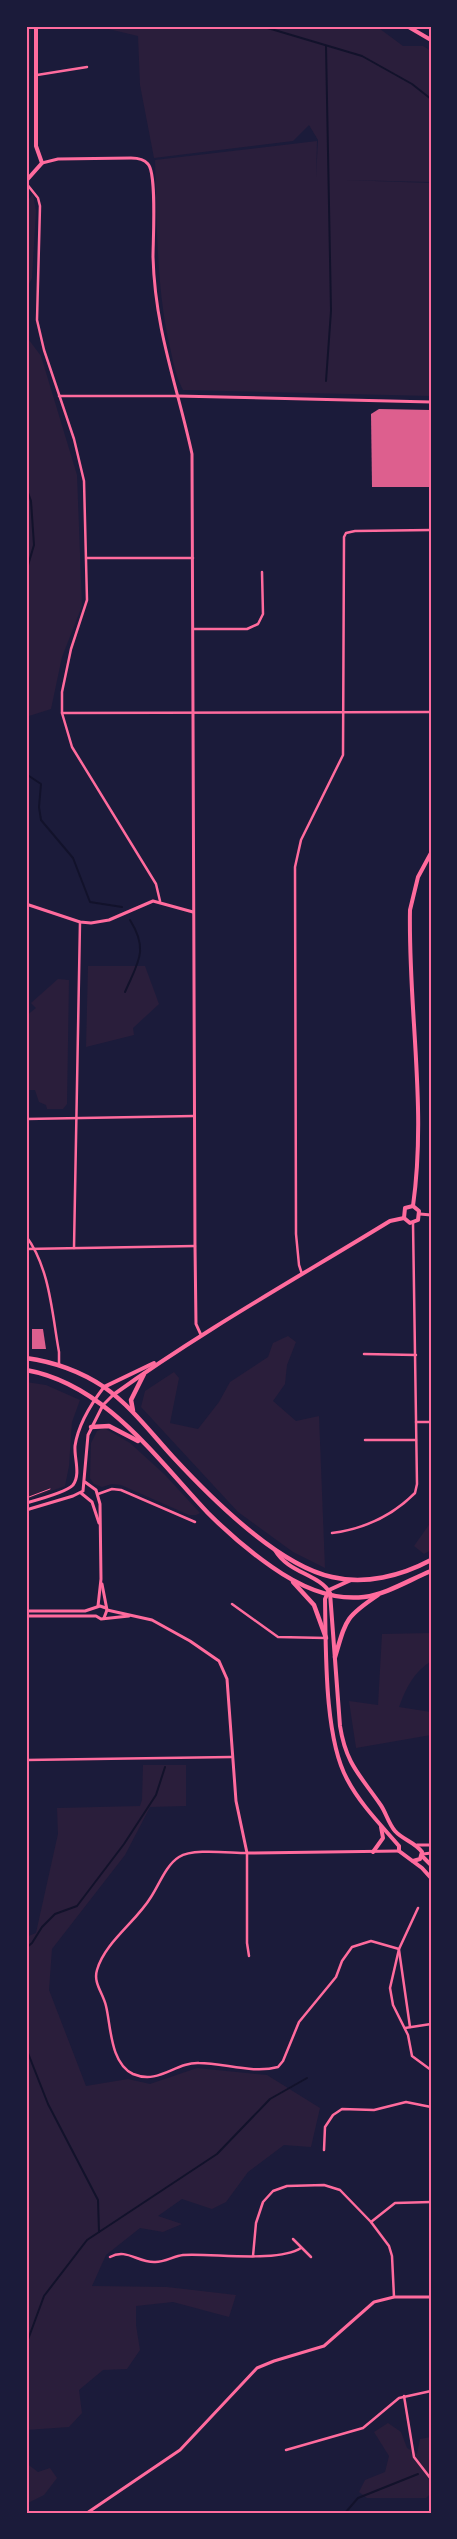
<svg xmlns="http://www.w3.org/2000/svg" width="457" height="2539" font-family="Karla,sans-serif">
<rect width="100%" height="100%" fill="#1b1b3a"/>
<!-- green -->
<g fill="#2a1e3b">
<polygon points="26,26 31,26 29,115 26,140"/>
<path d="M96,26H376L403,46H423L431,51V182L345,180L431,183V396L183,390C175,375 173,360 169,343C156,283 157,221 155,160L317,141L316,178L318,140L309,125L293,141L154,158L140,85L138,36Z"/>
<polygon points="33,194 36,211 32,278 26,290 26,195 29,199"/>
<polygon points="26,336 41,356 77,475 82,606 62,657 51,709 29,716 29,745 26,747"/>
<polygon points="88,966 145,966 159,1004 133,1028 134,1035 86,1047"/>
<polygon points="58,979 69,980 67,1104 63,1109 47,1109 46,1105 39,1102 35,1090 27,1090 26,1016 36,1008 31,1003"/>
<polygon points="288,1336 296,1342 287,1365 285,1384 273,1401 296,1421 319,1416 325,1568 293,1552 238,1512 141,1407 145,1391 174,1372 179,1378 170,1423 198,1429 219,1402 230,1382 268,1357 273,1343"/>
<polygon points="26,1382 46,1385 80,1400 72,1422 69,1466 65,1486 26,1500"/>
<polygon points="104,1428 130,1443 165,1475 200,1513 196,1515 189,1515 121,1485 112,1484 102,1487 94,1484 90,1478 91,1443 97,1431"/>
<polygon points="431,1522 431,1550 424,1554 414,1546"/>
<path d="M431,1633V1661C413,1673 406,1688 399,1707L431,1712V1735L356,1748L349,1701L378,1705L382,1634Z"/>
<polygon points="143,1765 186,1765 186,1806 150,1807 125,1855 52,1949 49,1990 86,2086 128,2079 150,2084 197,2068 267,2075 320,2108 311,2147 284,2145 248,2172 226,2202 212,2209 182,2199 158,2216 182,2224 163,2232 140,2228 106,2255 92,2286 167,2287 236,2295 229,2317 173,2302 136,2306 136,2325 140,2350 127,2369 103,2370 79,2390 82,2413 69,2427 26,2430 26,1937 36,1933 58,1834 57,1808 140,1806 142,1800"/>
<polygon points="388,2423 401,2432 407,2448 417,2454 420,2439 431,2437 431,2493 426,2498 367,2498 359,2492 365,2480 385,2472 389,2456 374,2432"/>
<polygon points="26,2463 38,2472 50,2468 57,2478 44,2495 26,2504"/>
</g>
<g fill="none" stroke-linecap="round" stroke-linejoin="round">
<!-- stream -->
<g stroke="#12122b" stroke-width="2">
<polyline points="261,26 362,56 412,84 431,99"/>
<polyline points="326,381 331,311 326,46"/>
<polyline points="26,487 31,501 34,545 26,572"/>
<polyline points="26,774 41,784 39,807 41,820 73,858 90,902 122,907"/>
<path d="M125,992C138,962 149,950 130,920"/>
<polyline points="26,1948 32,1943 42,1927 55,1914 77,1906 124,1844 156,1795 165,1767"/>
<polyline points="26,2048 48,2104 98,2200 99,2232"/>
<polyline points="26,2345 44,2296 87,2240 217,2154 270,2099 307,2078"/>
<polyline points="345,2513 358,2498 418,2474"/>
</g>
</g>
<!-- building -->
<g fill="#dd5f8e">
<polygon points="379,409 431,410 431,487 372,487 371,414"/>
<polygon points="32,1329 43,1329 46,1349 32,1349"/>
</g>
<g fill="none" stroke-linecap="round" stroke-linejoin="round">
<!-- path -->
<polyline stroke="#ff6b9d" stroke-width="1" points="29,1497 50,1489"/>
<!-- minor -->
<g stroke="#ff6b9d" stroke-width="2.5">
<polyline points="37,75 87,67"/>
<polyline points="26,183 38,198 40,206 37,320 44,350 74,439 84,481 87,600 71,649 62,692 62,713 72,747 156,884 160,901"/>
<polyline points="59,396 177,396"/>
<polyline points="87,558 193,558"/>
<polyline points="193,629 247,629 258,624 263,614 262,572"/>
<polyline points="62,713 431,712"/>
<polyline points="26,1119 194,1116"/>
<path d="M26,1236C50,1268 52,1314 59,1352V1364"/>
<polyline points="74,1248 80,922"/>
<polyline points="26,1249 195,1246"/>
<polyline points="302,1274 299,1265 296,1234 295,867 301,840 343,755 344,537 346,533 355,531 431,530"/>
<polyline points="364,1354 416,1355"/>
<polyline points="416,1422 431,1422"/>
<polyline points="365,1440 416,1440"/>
<polyline points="98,1494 112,1489 121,1490 195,1522"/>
<path d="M332,1533C364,1529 392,1516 415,1493L417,1484L413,1223"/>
<polyline points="232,1604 278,1637 326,1638"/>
<polyline points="26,1760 231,1757"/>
<polyline points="418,1908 399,1949 390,1988 393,2005 408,2035 412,2056 431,2070"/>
<polyline points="399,1950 410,2027"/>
<path d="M249,1956L247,1943V1853C229,1853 193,1848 179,1857C166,1865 159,1885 151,1897C136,1922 105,1942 97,1970C93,1983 103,1993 106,2006C111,2026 110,2063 133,2074C159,2085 175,2062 199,2063C224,2063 253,2074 278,2067L283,2061L299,2022L336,1977L342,1961L352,1947L371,1941L399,1949"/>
<polyline points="405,2028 431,2024"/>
<polyline points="324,2150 325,2127 333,2115 342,2109 374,2110 406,2102 431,2107"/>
<polyline points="371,2222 395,2203 431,2202"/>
<polyline points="293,2239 311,2257"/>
<polyline points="253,2256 256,2223 263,2202 273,2191 287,2186 324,2185 340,2190 371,2222 389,2246 392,2256 394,2297"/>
<path d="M110,2257C126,2248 137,2262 154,2262C163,2263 174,2256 183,2255C213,2253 277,2263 301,2248"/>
<polyline points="404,2396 414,2457 431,2479"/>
<polyline points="286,2450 363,2428 399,2398 431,2391"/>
</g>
<!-- tertiary -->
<g stroke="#ff6b9d" stroke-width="3">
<path d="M42,163L58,159L131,158C137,158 144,159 148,164C157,173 153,241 153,257C155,330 177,385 192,454L195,1246L196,1324L201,1335"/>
<polyline points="177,396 431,402"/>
<polyline points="26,904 80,922 91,923 109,920 153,901 193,912"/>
<polyline points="420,1214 431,1215"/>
<polyline points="85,1482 96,1490 100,1504 101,1579 98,1606"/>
<polyline points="81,1493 92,1502 99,1523"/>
<path d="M26,1503C37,1500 67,1492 73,1485C81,1474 74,1458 75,1446C78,1425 91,1404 104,1387"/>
<polyline points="26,1510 73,1496 83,1491 88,1435 103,1405 113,1395"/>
<polyline points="102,1584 107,1610 104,1618"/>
<polyline points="107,1610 152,1620 190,1641 219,1661 227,1679 236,1801 247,1853 399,1851"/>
<polyline points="26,1611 85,1611 100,1606 106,1608"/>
<polyline points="26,1616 96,1616 101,1619 129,1616"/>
<polyline points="417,1845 431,1845"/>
<polyline points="423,1854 431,1853"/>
<polyline points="87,2513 180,2450 257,2368 274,2361 324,2346 374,2302 394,2297 431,2297"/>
</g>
<!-- secondary -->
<g stroke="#ff6b9d" stroke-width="4">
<polyline points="407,26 431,40"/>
<polyline points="26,181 42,163 36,146 36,26"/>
<path d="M413,1206C427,1107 408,1009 410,910L418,877L431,853"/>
<polyline points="404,1218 410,1223 418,1220 419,1211 413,1206"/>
<polyline points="404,1218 405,1208 413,1206"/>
<polyline points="104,1387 154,1363"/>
<path d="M113,1395C202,1331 297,1278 390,1221L404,1218"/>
<path d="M275,1550C288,1573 319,1574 330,1593L340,1726C346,1764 360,1775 380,1804C386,1812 388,1823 395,1831C403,1840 415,1842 422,1852L420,1859L413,1861"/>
<path d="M351,1580L329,1590L325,1599C326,1648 324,1737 347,1779C360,1804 381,1825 399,1846V1851L422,1868L431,1878"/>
<polyline points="373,1852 383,1838 381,1827"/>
<polyline points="422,1856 431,1865"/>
</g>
<!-- trunk -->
<g stroke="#ff6b9d" stroke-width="4.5">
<path d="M26,1358C55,1362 80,1371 104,1387C131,1406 151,1433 173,1457C210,1497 277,1565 332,1577C365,1585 401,1576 431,1560"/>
<path d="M26,1370C105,1384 156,1458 208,1513C228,1533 249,1551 272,1567C299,1586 330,1601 364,1597C387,1594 409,1580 431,1571"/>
<polyline points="133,1411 131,1400 144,1374"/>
<polyline points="91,1427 109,1426 138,1441"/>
<polyline points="293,1582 314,1605 326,1638"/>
<path d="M335,1657C346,1620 345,1617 378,1595"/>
</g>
</g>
<!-- border -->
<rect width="457" height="2539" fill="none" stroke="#1b1b3a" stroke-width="55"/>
<rect x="28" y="28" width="402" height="2484" fill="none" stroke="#ff6b9d" stroke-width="2"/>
</svg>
